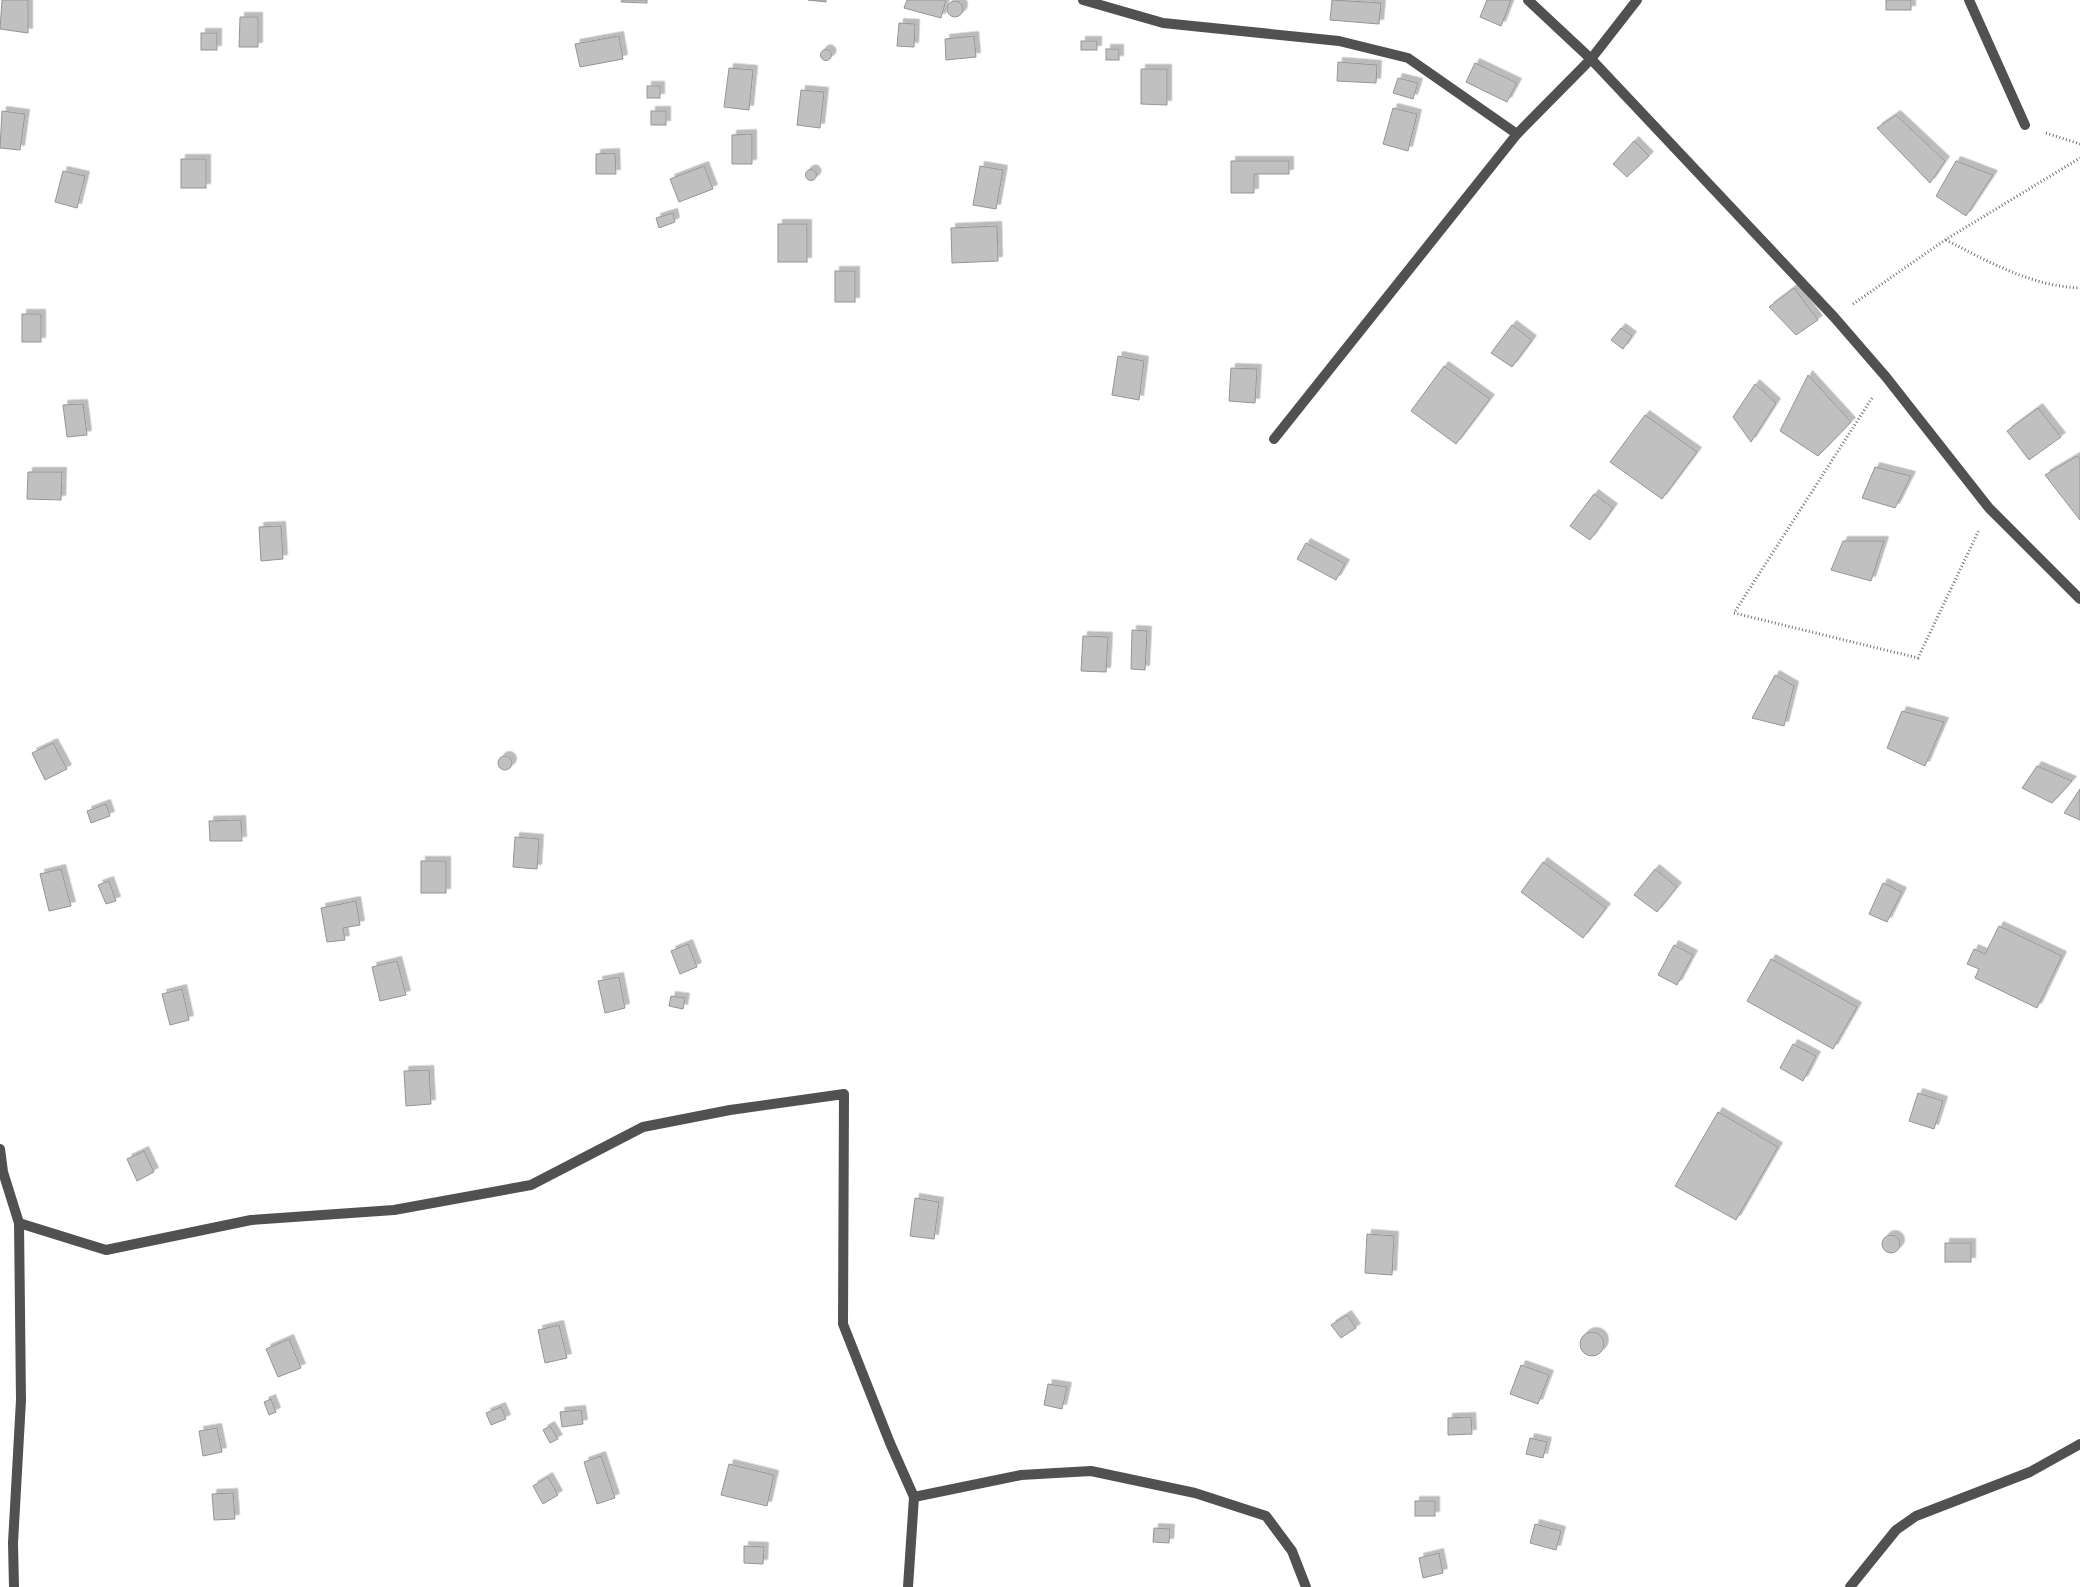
<svg xmlns="http://www.w3.org/2000/svg" width="2080" height="1587" font-family="Manrope,sans-serif">
<defs>
<filter id="shadow"><feDropShadow dx="4.5" dy="-4.5" stdDeviation="0" flood-color="#0004"/></filter>
</defs>
<rect width="100%" height="100%" fill="#fff"/>
<!-- building -->
<g fill="#c0c0c0" stroke="#959595" filter="url(#shadow)">
<polygon points="2,0 28,0 28,33 0,29"/>
<polygon points="622,0 647,0 647,3 621,2"/>
<polygon points="808,0 826,0 826,2"/>
<polygon points="907,0 946,0 941,18 904,8"/>
<polygon points="1332,0 1381,3 1379,24 1330,20"/>
<polygon points="1487,0 1511,0 1501,26 1480,17"/>
<rect x="1886" y="0" width="25" height="10"/>
<circle cx="955" cy="9" r="8"/>
<polygon points="240,17 258,17 258,47 239,47"/>
<polygon points="899,23 915,24 914,47 897,46"/>
<rect x="201" y="33" width="16" height="17"/>
<polygon points="619,36 623,59 580,67 575,44"/>
<polygon points="974,36 976,57 946,60 945,39"/>
<rect x="1081" y="41" width="16" height="9"/>
<rect x="1106" y="49" width="13" height="11"/>
<circle cx="826" cy="55" r="5.5"/>
<polygon points="1338,62 1377,65 1376,83 1337,81"/>
<polygon points="1475,63 1517,83 1507,102 1466,82"/>
<polygon points="729,68 753,70 749,110 724,107"/>
<polygon points="1141,69 1167,69 1167,105 1141,104"/>
<polygon points="1398,78 1418,83 1413,99 1393,93"/>
<rect x="647" y="86" width="13" height="12"/>
<polygon points="801,90 824,92 820,128 797,125"/>
<polygon points="1393,108 1417,114 1408,151 1383,144"/>
<polygon points="2,111 25,114 20,150 0,148"/>
<rect x="651" y="111" width="15" height="14"/>
<polygon points="1896,115 1945,161 1930,183 1877,128"/>
<polygon points="752,134 752,164 732,164 732,135"/>
<polygon points="1634,141 1649,156 1627,177 1613,164"/>
<polygon points="615,153 616,174 596,174 596,154"/>
<rect x="181" y="159" width="25" height="29"/>
<polygon points="1231,161 1289,161 1289,174 1254,174 1254,193 1231,193"/>
<polygon points="1956,161 1993,175 1966,216 1936,196"/>
<polygon points="704,166 713,189 679,202 670,179"/>
<polygon points="980,166 1003,170 996,209 973,205"/>
<circle cx="811" cy="175" r="5.5"/>
<polygon points="63,171 85,176 77,208 55,202"/>
<polygon points="673,213 675,222 659,228 656,218"/>
<rect x="778" y="224" width="29" height="38"/>
<polygon points="997,226 998,261 952,263 951,228"/>
<rect x="835" y="271" width="20" height="31"/>
<polygon points="1794,288 1818,320 1796,335 1769,307"/>
<rect x="22" y="314" width="19" height="28"/>
<polygon points="1512,325 1532,340 1512,367 1491,353"/>
<polygon points="1621,328 1632,336 1623,349 1611,340"/>
<polygon points="1118,356 1144,361 1139,400 1112,395"/>
<polygon points="1444,366 1490,399 1456,444 1411,411"/>
<polygon points="1231,368 1257,369 1255,403 1229,401"/>
<polygon points="1808,375 1851,422 1818,456 1780,431"/>
<polygon points="1755,384 1776,403 1751,442 1733,417"/>
<polygon points="83,404 87,435 67,437 63,405"/>
<polygon points="2038,408 2061,437 2029,460 2007,431"/>
<polygon points="1645,415 1697,452 1662,499 1610,462"/>
<polygon points="2077,456 2080,458 2080,520 2045,475"/>
<polygon points="1875,467 1911,476 1895,508 1862,498"/>
<polygon points="28,472 62,472 61,500 27,499"/>
<polygon points="1594,494 1613,508 1590,540 1570,526"/>
<polygon points="281,526 283,559 261,561 259,527"/>
<polygon points="1843,541 1884,541 1871,581 1831,570"/>
<polygon points="1306,543 1345,564 1336,580 1297,559"/>
<polygon points="1132,630 1147,631 1145,670 1131,669"/>
<polygon points="1083,636 1108,637 1106,672 1081,671"/>
<polygon points="1775,675 1794,686 1784,726 1752,718"/>
<polygon points="1902,711 1944,722 1925,766 1887,748"/>
<polygon points="53,743 67,769 45,780 32,753"/>
<circle cx="505" cy="763" r="7"/>
<polygon points="2037,766 2072,781 2052,803 2022,788"/>
<polygon points="2080,789 2080,820 2064,813"/>
<polygon points="106,804 110,816 91,823 87,811"/>
<polygon points="241,820 242,841 210,841 209,821"/>
<polygon points="515,837 539,839 537,869 513,867"/>
<rect x="421" y="861" width="25" height="32"/>
<polygon points="1543,862 1606,908 1583,938 1521,892"/>
<polygon points="61,869 71,906 49,911 40,874"/>
<polygon points="1655,869 1677,887 1657,912 1634,895"/>
<polygon points="109,881 116,901 106,904 98,885"/>
<polygon points="1883,883 1902,892 1887,922 1869,914"/>
<polygon points="356,901 360,925 343,928 345,940 327,942 321,908"/>
<polygon points="1999,926 2062,956 2037,1008 1975,978 1979,969 1967,964 1974,949 1985,954"/>
<polygon points="688,944 697,967 680,974 671,951"/>
<polygon points="1674,945 1693,955 1677,985 1658,975"/>
<polygon points="1771,959 1857,1007 1833,1049 1747,1001"/>
<polygon points="397,961 406,995 380,1001 372,967"/>
<polygon points="619,977 625,1008 605,1013 598,981"/>
<polygon points="182,989 189,1020 170,1025 162,994"/>
<polygon points="671,996 685,998 683,1009 669,1006"/>
<polygon points="1793,1044 1816,1056 1803,1081 1780,1068"/>
<polygon points="429,1070 431,1104 406,1106 404,1071"/>
<polygon points="1918,1093 1943,1101 1934,1129 1909,1121"/>
<polygon points="1718,1112 1778,1147 1736,1220 1675,1186"/>
<polygon points="144,1151 154,1172 137,1181 127,1159"/>
<polygon points="915,1198 939,1202 934,1239 910,1236"/>
<polygon points="1367,1234 1394,1236 1392,1275 1365,1273"/>
<circle cx="1891" cy="1244" r="9"/>
<rect x="1945" y="1243" width="26" height="19"/>
<polygon points="1347,1315 1356,1328 1341,1338 1331,1325"/>
<polygon points="559,1325 567,1358 545,1363 538,1330"/>
<circle cx="1592" cy="1344" r="12"/>
<polygon points="289,1339 301,1368 278,1377 266,1349"/>
<polygon points="1521,1365 1549,1375 1538,1404 1510,1394"/>
<polygon points="1048,1384 1067,1387 1062,1409 1044,1405"/>
<polygon points="271,1399 276,1412 269,1415 264,1402"/>
<polygon points="501,1407 506,1419 491,1425 486,1413"/>
<polygon points="581,1410 583,1424 562,1427 560,1412"/>
<polygon points="1471,1417 1472,1434 1448,1435 1448,1418"/>
<polygon points="550,1426 558,1439 550,1443 543,1430"/>
<polygon points="217,1428 222,1452 203,1456 199,1431"/>
<polygon points="1530,1438 1547,1442 1543,1458 1526,1454"/>
<polygon points="601,1456 615,1498 597,1504 584,1462"/>
<polygon points="729,1464 774,1475 767,1506 721,1495"/>
<polygon points="548,1477 558,1495 543,1504 533,1486"/>
<polygon points="233,1493 235,1519 214,1520 212,1494"/>
<rect x="1415" y="1501" width="20" height="15"/>
<polygon points="1535,1524 1561,1531 1556,1550 1530,1543"/>
<polygon points="1154,1528 1170,1529 1169,1543 1153,1542"/>
<polygon points="744,1546 764,1547 763,1564 744,1563"/>
<polygon points="1439,1553 1443,1573 1423,1578 1419,1558"/>
</g>
<g fill="none" stroke-linecap="round" stroke-linejoin="round">
<!-- path -->
<g stroke="#737373" stroke-width="3" stroke-dasharray="1 2.5" stroke-linecap="butt">
<polyline points="2046,133 2080,144"/>
<path d="M1946,240C1989,262 2031,286 2080,288"/>
<polyline points="1853,304 1945,240 2080,158"/>
<polyline points="1872,398 1734,613 1918,658 1979,530"/>
</g>
<!-- minor -->
<g stroke="#515151" stroke-width="10">
<polyline points="1083,0 1163,23 1339,41 1408,58 1517,134"/>
<polyline points="1528,0 1591,59 1834,317 1886,377 1989,508 2080,599"/>
<polyline points="1969,0 2025,125"/>
<polyline points="1274,439 1517,134 1591,59 1637,0"/>
<polyline points="0,1149 3,1172 19,1223 21,1400 13,1543 14,1587"/>
<polyline points="19,1223 106,1250 251,1220 394,1210 531,1185 643,1127 730,1110 844,1094 843,1324 890,1443 914,1497 908,1587"/>
<polyline points="914,1497 1021,1475 1091,1471 1195,1493 1266,1516 1292,1551 1306,1587"/>
<polyline points="1850,1587 1896,1530 1916,1516 2030,1472 2080,1444"/>
</g>
</g>
</svg>
